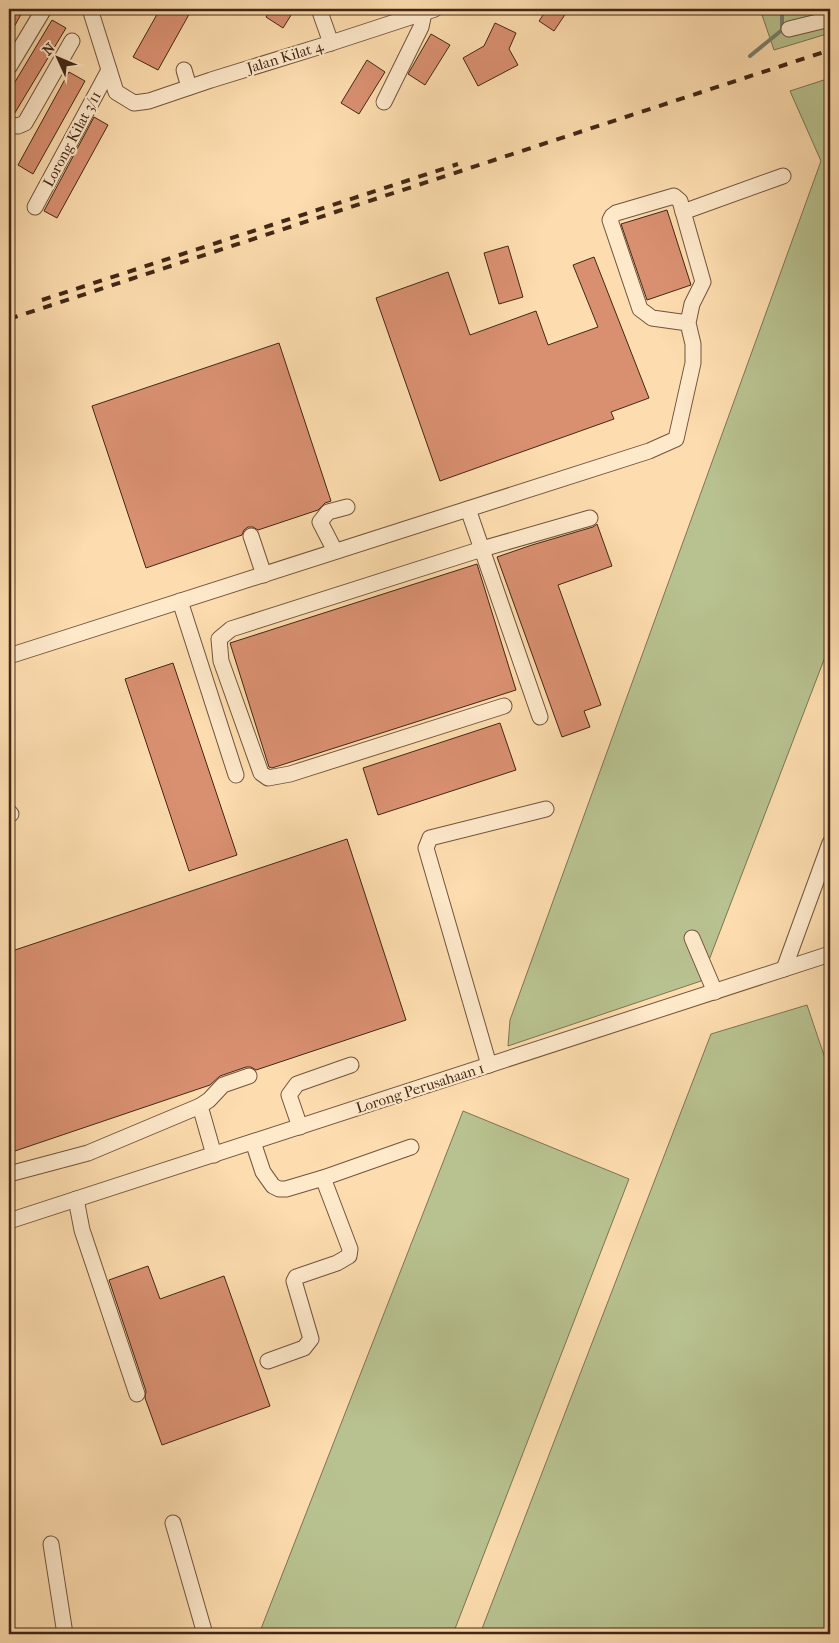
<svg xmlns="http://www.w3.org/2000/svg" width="839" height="1643" font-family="'IM FELL French Canon',serif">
<rect width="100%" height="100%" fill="#fdddaf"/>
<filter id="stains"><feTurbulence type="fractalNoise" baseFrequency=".004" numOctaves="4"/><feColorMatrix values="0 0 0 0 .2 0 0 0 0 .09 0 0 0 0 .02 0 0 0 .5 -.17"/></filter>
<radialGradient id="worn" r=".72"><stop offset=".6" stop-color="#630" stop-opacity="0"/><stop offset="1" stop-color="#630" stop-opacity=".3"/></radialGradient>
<!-- green -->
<g fill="#b8c290" stroke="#7d7452">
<polygon points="760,9 830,9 830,33 774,50"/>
<polygon points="830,78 830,644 701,981 508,1046 510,1020 821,161 790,91"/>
<polygon points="807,1005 830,1073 830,1628 810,1634 480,1634 711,1034"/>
<polygon points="463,1111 629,1179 453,1634 259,1634"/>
</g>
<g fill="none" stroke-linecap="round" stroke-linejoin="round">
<!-- stream -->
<polyline stroke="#7a806d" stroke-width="4" points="750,56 782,30 782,9"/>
</g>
<!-- building -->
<g fill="#d99071" stroke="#422715">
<polygon points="9,9 24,9 9,36"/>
<polygon points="160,9 192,9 158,70 133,57"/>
<polygon points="271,9 287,9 293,12 283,28 266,17"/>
<polygon points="547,9 559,9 566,13 554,31 539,21"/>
<polygon points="52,20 66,28 13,116 9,116 9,92"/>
<polygon points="495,23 516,33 509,49 518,65 478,86 463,58 484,46"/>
<polygon points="431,34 450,45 425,85 408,74"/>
<polygon points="367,60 385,72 359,114 341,103"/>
<polygon points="69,72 85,81 33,174 18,165"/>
<polygon points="94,117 108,125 57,218 44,211"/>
<polygon points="667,210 691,285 647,300 621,224"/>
<polygon points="508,246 523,297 499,304 484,253"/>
<polygon points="594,257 649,398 611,412 614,419 440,481 376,298 448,272 470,335 536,311 548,345 598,327 573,265"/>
<polygon points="279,343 331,501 325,503 318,510 258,530 253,527 248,527 244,530 242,535 146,568 92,406"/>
<polygon points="597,524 612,566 558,585 601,705 584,711 590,727 562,737 497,557 532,545 593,527"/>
<polygon points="477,564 516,690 272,768 269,767 230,643"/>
<polygon points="173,663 237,855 189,871 125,679"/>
<polygon points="500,723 516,770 378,815 363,768"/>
<polygon points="347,839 406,1020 256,1070 251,1067 246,1067 220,1076 210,1085 9,1153 9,952"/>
<polygon points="148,1266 160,1299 224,1276 270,1406 162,1445 145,1398 146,1391 109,1280"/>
</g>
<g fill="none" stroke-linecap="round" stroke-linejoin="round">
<defs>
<g id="minor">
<polyline points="90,9 116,92 134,103 149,101 211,80 331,43 435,9"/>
<polyline points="319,9 331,43"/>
<polyline points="789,29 830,19"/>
<polyline points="9,67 44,9"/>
<polyline points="184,70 189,87"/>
<polyline points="384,102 421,27 424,13"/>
<polyline points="9,125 18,126 25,123 72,41"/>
<polyline points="35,207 109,70"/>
<polyline points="683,212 783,176"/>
<polyline points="468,509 540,717"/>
<polyline points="251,536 264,575"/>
<polyline points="335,551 320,522 328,512 347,507"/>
<polyline points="180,601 236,775"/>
<polyline points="9,656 649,451 676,439 693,363 693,344 688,323 692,304 703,282 680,201 674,196 616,213 612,216 610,220 640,309 652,318 688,323"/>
<polyline points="504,706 290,774 268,778 261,773 221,661 219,639 231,629 482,549 590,518"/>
<polyline points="9,812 11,814"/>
<polyline points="692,938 715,992"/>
<polyline points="784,969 830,843"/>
<polyline points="489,1065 426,848 430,838 546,809"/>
<polyline points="300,1127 289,1095 297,1084 351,1065"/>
<polyline points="253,1142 263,1172 273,1186 279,1189 286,1189 323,1178 411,1147"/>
<polyline points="214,1155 200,1106 209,1100 223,1085 249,1076"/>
<polyline points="9,1174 88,1153 200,1106"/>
<polyline points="76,1199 82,1230 137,1394"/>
<polyline points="9,1221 830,954"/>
<polyline points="268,1361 304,1348 311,1339 294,1281 296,1277 337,1263 349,1256 350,1249 323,1178"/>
<polyline points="173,1523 205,1634"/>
<polyline points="51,1544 65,1634"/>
</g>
</defs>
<!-- minor casing -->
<use href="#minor" stroke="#71543c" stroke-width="17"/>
<!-- minor -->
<use href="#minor" stroke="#fee9cb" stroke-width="15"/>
<!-- rail -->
<g stroke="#422715" stroke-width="4" stroke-dasharray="9 9" stroke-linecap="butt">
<polyline points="42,300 458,164"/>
<polyline points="9,319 830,50"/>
</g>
</g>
<g text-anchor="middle" stroke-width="4.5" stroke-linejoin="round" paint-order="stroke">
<!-- street labels -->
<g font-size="15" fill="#422715" stroke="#fee9cb">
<text transform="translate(285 57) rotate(-17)" y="5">Jalan Kilat 4</text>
<text transform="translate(72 139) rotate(-62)" y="5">Lorong Kilat 3/11</text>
<text transform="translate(420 1088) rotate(-18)" y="5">Lorong Perusahaan 1</text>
</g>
</g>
<!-- margin -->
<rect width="839" height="1643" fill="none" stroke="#fdddaf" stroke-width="30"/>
<rect x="10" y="10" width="819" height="1623" fill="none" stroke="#422715" stroke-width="2.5"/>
<rect x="15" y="15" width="809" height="1613" fill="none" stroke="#422715"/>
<!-- north arrow -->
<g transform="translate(58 58) rotate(314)" stroke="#fee9cb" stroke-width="4" paint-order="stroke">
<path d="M0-4L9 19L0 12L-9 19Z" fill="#422715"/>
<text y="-8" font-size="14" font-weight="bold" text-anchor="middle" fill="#422715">N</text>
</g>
<rect width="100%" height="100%" filter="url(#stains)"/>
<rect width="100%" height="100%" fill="url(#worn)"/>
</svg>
